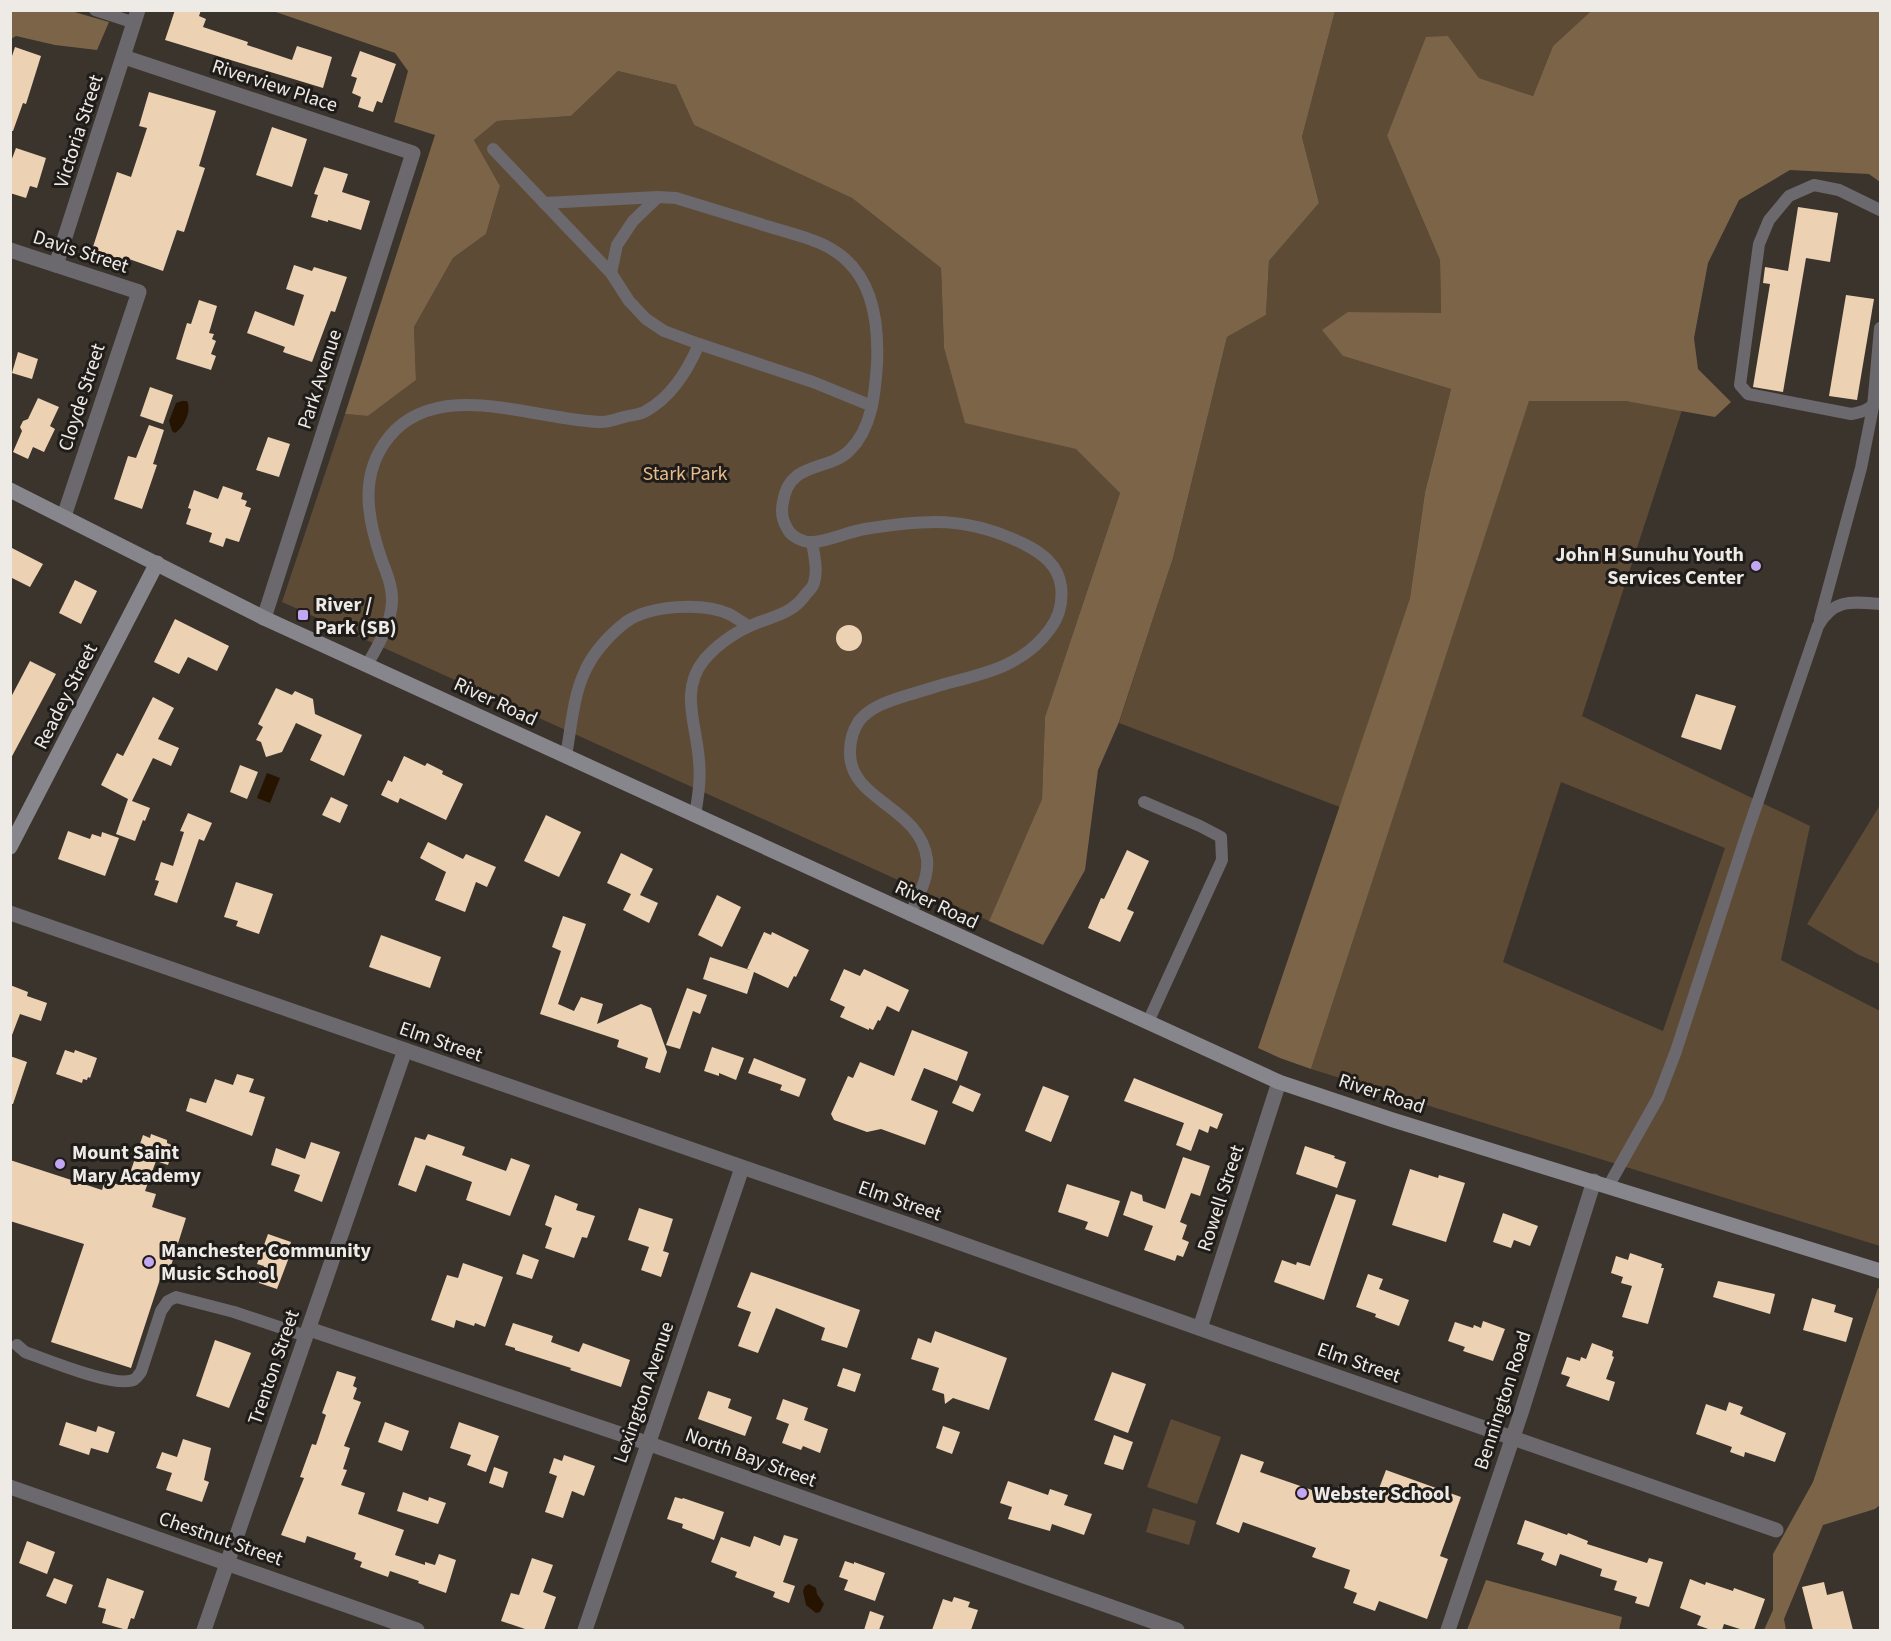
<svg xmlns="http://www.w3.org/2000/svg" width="1891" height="1641" font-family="'Source Sans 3',sans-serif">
<rect width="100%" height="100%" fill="#3a342d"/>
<!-- green -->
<g fill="#5e4b35" fill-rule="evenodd">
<polygon points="1335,11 1591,11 1553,46 1533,96 1479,78 1448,36 1387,136 1440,260 1441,314 1348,312 1343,356 1451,389 1425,492 1410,598 1340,807 1119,723 1173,558 1227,337 1266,315 1269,261 1319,203 1302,137"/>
<polygon points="618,71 676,85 694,125 852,198 941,268 944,348 965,422 1077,449 1120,493 1045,717 1042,799 989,921 282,602 345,414 368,416 416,380 414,327 453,258 486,234 500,186 474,140 497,121 571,116"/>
<path d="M1529,400L1625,401L1682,410L1582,716L1810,826L1781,960L1880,1011V1246L1311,1069ZM1561,782L1725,848L1663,1031L1503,962Z"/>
<polygon points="1880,805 1880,964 1859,955 1807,924"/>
<polygon points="1171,1419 1221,1437 1197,1504 1147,1487"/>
<polygon points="1153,1508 1196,1521 1189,1545 1146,1532"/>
</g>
<!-- forest -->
<g fill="#7c6449">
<polygon points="11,10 71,11 109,22 97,50 55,45 16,36 11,39"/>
<polygon points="273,11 1335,11 1302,137 1319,203 1269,261 1266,315 1227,337 1173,558 1119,722 1098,770 1085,870 1043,945 989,921 1042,799 1045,717 1120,493 1076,449 965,423 944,348 941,268 852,198 694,125 676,85 618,71 571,116 497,121 474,140 500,186 486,234 453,258 414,327 416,380 368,416 345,414 435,135 394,122 408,71 395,53"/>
<polygon points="1591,11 1880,11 1880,182 1869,174 1790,170 1739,200 1708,263 1694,338 1698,369 1731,402 1715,417 1625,401 1529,401 1311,1069 1280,1058 1258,1048 1410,598 1425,492 1451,389 1343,356 1322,330 1348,312 1441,313 1440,260 1387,136 1426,37 1448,36 1479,78 1533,96 1553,46"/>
<polygon points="1878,1288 1880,1289 1880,1505 1875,1509 1823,1525 1784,1619 1786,1630 1764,1630 1773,1610 1773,1554 1813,1482"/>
<polygon points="1486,1580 1622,1617 1619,1630 1467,1630"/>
</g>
<!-- water -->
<g fill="#271400">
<path d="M182,401H187C192,411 184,427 175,433L172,431L169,421L176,403Z"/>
<polygon points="267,773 280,778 270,803 257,798"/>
<polygon points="809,1584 816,1588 817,1594 824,1604 820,1612 816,1613 806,1605 803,1591 805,1586"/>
</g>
<!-- building -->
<g fill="#edd1b3">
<polygon points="175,10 201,10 199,16 206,19 203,27 248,42 247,45 292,60 297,46 332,57 323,88 165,40"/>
<polygon points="15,47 41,56 26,104 23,103 13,131 10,131 10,62"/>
<polygon points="360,51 396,64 382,103 377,101 373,112 358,107 361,97 352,93 357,78 351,76"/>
<polygon points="149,92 216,111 199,166 205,168 184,232 177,230 163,271 129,259 129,262 92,250 117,172 131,177 147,128 139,126"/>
<polygon points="272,127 307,139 292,187 256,175"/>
<polygon points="16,148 46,158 37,188 30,186 26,198 10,193 10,164"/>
<polygon points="324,167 348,174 342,192 370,201 361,230 328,220 328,222 311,217 318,195 314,194"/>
<polygon points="1798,207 1838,213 1830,262 1806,258 1783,392 1753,387 1770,284 1763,283 1765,267 1788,271"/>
<polygon points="294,265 312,271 314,267 347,277 335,312 331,311 312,362 283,352 285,347 247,333 255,311 294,326 304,295 286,289"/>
<polygon points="1846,295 1874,299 1857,400 1829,396"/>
<polygon points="199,300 217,306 209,333 214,334 212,339 216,341 211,354 216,356 211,370 176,359 187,323 191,324"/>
<polygon points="18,352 38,359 32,379 12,373"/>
<polygon points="150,387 173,395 163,424 140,416"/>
<polygon points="38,398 59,407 50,426 55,429 44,452 33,447 28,459 13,452 22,431 20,427 23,421 28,419"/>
<polygon points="149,425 164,430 153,464 157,465 142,509 114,499 128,456 136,458"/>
<polygon points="268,437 290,444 279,477 256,470"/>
<polygon points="223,486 243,493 241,499 247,501 245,506 251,508 239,542 226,538 223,547 209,542 212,533 186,524 191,509 188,508 194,490 218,499"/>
<polygon points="10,547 43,564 30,587 10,577"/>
<polygon points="75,580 97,591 81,624 59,613"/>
<polygon points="175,619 229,646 217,671 188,657 179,674 154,662"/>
<circle cx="849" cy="638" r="13"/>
<polygon points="30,661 56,674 10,760 10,699"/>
<polygon points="276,688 292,695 295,691 313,699 315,714 362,735 344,776 310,760 322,735 296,723 282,752 266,757 261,742 256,740 263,727 258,724"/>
<polygon points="1696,694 1736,706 1721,750 1681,737"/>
<polygon points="153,697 174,708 158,739 179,748 171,766 153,758 132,801 150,808 145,821 143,820 135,841 116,834 128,799 101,785 117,753 123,756"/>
<polygon points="404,756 425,766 427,763 443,771 442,774 463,784 446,820 400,798 398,803 381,795 388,780 392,782"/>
<polygon points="240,765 258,772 247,799 230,792"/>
<polygon points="331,797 348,805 340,823 322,815"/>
<polygon points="188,813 212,823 204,841 199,839 177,903 154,895 159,881 155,880 161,862 173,866 184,832 180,831"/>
<polygon points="546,815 581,832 559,877 524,861"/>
<polygon points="68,831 90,839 92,834 101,837 102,832 119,838 105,876 58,859"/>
<polygon points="428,842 463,859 466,854 496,867 487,887 476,882 465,912 435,900 446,872 420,858"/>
<polygon points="1127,850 1149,861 1127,909 1134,912 1120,942 1088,928 1101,898 1104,899"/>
<polygon points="621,853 653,869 640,895 658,903 649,923 623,910 631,894 607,883"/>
<polygon points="236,882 273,894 259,934 236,926 238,921 224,917"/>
<polygon points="717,895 741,907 722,947 698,935"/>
<polygon points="563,916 586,924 558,1004 574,1011 581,997 603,1004 597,1024 641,1004 651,1008 667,1052 660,1073 645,1068 648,1058 617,1047 619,1040 540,1014 561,951 552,947"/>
<polygon points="764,932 771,935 772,932 809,950 796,977 794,976 788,988 754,972 747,994 703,979 710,957 750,970 747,969"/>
<polygon points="381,935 441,957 430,988 369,967"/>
<polygon points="844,969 860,976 864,969 909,990 899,1012 887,1006 880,1021 878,1020 873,1030 869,1028 869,1030 840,1017 845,1007 830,1000"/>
<polygon points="10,985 28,992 27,996 47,1003 41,1021 20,1014 12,1035 10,1035"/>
<polygon points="687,988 707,995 700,1014 693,1011 680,1049 666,1045"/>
<polygon points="912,1030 968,1052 957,1081 924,1068 911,1100 938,1111 925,1145 881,1129 867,1132 834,1120 831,1114 848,1076 853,1078 860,1062 894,1076"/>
<polygon points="712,1047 744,1058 736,1080 719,1073 719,1076 704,1071"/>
<polygon points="65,1050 74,1053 75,1050 97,1058 90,1078 88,1077 87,1080 83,1079 82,1083 56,1074"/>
<polygon points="10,1056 27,1062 13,1104 10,1104"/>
<polygon points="754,1058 806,1079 799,1097 780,1090 782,1085 748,1073"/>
<polygon points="237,1074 254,1079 249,1092 265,1097 252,1136 186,1111 190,1098 206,1103 215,1079 233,1085"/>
<polygon points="1134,1078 1223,1114 1217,1129 1210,1126 1208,1133 1199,1129 1191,1151 1176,1145 1184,1123 1124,1101"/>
<polygon points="960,1085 981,1094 973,1112 952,1103"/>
<polygon points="1043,1086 1069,1096 1051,1142 1025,1131"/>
<polygon points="151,1134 167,1140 167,1143 174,1146 168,1165 156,1161 145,1191 156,1194 152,1207 186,1218 170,1269 164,1267 131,1368 51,1342 84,1244 10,1221 10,1160 102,1190 105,1180 119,1185 122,1174 129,1176 143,1135 150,1138"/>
<polygon points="428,1134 465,1147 462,1155 506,1171 511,1158 530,1165 510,1216 466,1200 472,1182 426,1165 416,1192 398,1185 415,1137 425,1140"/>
<polygon points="311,1142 340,1152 322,1202 294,1191 300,1175 271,1165 276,1148 305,1159"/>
<polygon points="1305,1146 1335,1156 1334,1158 1346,1162 1337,1188 1296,1174"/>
<polygon points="1183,1157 1210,1166 1200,1196 1191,1193 1180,1222 1187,1225 1182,1239 1189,1242 1183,1257 1177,1255 1175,1261 1144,1250 1153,1226 1123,1215 1131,1191 1142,1195 1143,1201 1165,1209"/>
<polygon points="1410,1169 1438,1178 1439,1175 1465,1183 1446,1242 1392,1225"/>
<polygon points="1067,1184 1120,1201 1108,1237 1085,1229 1088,1222 1058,1212"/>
<polygon points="1336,1194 1356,1200 1324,1300 1274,1282 1282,1260 1296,1265 1297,1262 1310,1266"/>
<polygon points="555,1195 578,1204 576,1210 595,1216 587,1238 582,1237 574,1258 545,1248 552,1228 545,1225"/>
<polygon points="639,1208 673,1219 663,1251 669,1253 661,1277 641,1270 649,1247 628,1240"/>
<polygon points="1503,1213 1538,1226 1530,1246 1514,1240 1511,1248 1493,1242"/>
<polygon points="268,1234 291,1242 288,1251 289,1252 288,1260 277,1289 259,1283 264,1266 257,1264"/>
<polygon points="1630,1253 1662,1264 1661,1268 1664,1268 1648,1324 1622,1317 1632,1286 1621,1283 1623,1277 1611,1273 1616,1256 1628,1260"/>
<polygon points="523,1254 539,1260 532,1279 516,1274"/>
<polygon points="463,1263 503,1277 485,1327 475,1323 474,1326 456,1320 454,1328 431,1320 447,1275 458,1278"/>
<polygon points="751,1272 860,1310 847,1348 821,1340 825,1328 776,1308 758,1353 738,1346 751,1312 737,1307"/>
<polygon points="1368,1274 1383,1279 1379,1289 1409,1300 1399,1326 1375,1317 1376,1314 1356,1307"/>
<polygon points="1718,1281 1775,1294 1770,1314 1713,1297"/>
<polygon points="1812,1298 1836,1305 1834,1312 1853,1318 1846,1342 1803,1330"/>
<polygon points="1483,1321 1505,1329 1493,1361 1463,1351 1465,1347 1448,1341 1455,1322 1473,1328 1474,1325 1481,1328"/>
<polygon points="513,1323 553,1336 551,1342 579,1352 583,1343 630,1360 621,1387 570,1370 571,1368 515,1350 515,1348 505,1345"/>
<polygon points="935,1331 1007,1358 989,1410 953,1398 945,1404 944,1394 932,1390 939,1368 911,1359 918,1338 931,1343"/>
<polygon points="215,1340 251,1353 229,1408 196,1396"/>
<polygon points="1592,1343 1613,1351 1612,1356 1614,1357 1606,1379 1615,1382 1609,1401 1566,1386 1570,1377 1561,1374 1567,1357 1580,1361 1581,1357 1586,1359"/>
<polygon points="843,1368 861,1374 855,1392 837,1386"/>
<polygon points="337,1371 356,1377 353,1386 357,1388 353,1399 361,1402 344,1446 350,1448 343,1469 347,1470 341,1485 365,1493 358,1514 404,1530 395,1555 425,1565 425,1562 435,1565 439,1554 456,1560 446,1593 418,1583 419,1581 390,1571 388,1577 360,1567 362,1562 354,1559 356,1553 307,1536 305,1543 281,1535 304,1478 300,1477 312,1444 316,1445 326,1415 322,1413"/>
<polygon points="1112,1372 1146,1384 1128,1433 1094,1420"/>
<polygon points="708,1391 731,1399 728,1408 752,1417 745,1436 698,1419"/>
<polygon points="783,1399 808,1408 804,1420 828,1429 820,1453 803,1446 801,1450 782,1443 789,1424 776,1419"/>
<polygon points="1729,1402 1743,1407 1740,1414 1786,1433 1775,1462 1745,1452 1744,1457 1730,1452 1732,1447 1696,1434 1706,1404 1726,1411"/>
<polygon points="66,1422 96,1432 98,1426 115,1432 108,1453 91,1448 89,1455 59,1445"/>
<polygon points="385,1422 409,1431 402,1451 378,1442"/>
<polygon points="459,1422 499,1436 486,1472 467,1465 471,1455 450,1448"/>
<polygon points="943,1426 960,1432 952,1454 936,1448"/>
<polygon points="1114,1435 1133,1442 1123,1470 1104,1464"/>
<polygon points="183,1439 211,1448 204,1480 209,1482 202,1502 166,1490 172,1473 156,1468 162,1452 177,1457"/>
<polygon points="1241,1454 1264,1462 1260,1472 1335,1498 1339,1486 1375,1499 1386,1470 1461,1497 1440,1556 1448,1559 1427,1619 1379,1601 1375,1611 1353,1603 1357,1593 1344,1588 1350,1570 1312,1557 1316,1548 1243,1522 1239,1533 1216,1524"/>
<polygon points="564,1455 595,1466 584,1496 572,1491 563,1518 545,1512 557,1476 549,1473 554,1458 562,1461"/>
<polygon points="494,1467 508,1472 503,1488 489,1483"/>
<polygon points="1008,1481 1048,1495 1050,1489 1068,1495 1064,1505 1092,1514 1084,1535 1052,1524 1050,1531 1008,1519 1012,1507 1000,1503"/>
<polygon points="403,1492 428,1501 429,1497 446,1503 438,1524 397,1511"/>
<polygon points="675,1497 682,1499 683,1498 724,1512 714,1540 682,1528 683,1524 667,1519"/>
<polygon points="1525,1520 1567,1535 1568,1533 1588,1541 1587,1544 1647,1563 1649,1558 1663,1562 1649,1607 1635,1603 1637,1597 1614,1590 1617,1581 1600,1576 1602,1569 1560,1554 1556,1566 1541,1560 1544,1553 1517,1544"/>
<polygon points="784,1535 798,1539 783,1582 795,1586 789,1603 773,1597 775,1592 735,1577 737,1572 711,1562 721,1537 750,1547 754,1536 780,1546"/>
<polygon points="27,1541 55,1552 47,1574 19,1563"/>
<polygon points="532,1558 553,1565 543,1592 556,1597 544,1630 528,1630 501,1621 511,1593 519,1595"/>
<polygon points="845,1561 854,1564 854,1562 885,1573 875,1601 844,1590 848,1580 839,1577"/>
<polygon points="54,1578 73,1585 66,1604 46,1596"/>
<polygon points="107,1578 144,1591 134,1619 131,1618 127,1630 102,1623 106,1609 98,1607"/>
<polygon points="1690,1579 1705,1585 1706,1582 1733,1591 1734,1588 1765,1599 1754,1630 1743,1630 1724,1624 1722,1630 1711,1630 1697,1625 1701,1616 1680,1608"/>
<polygon points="1824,1582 1827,1595 1843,1591 1853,1630 1813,1630 1802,1587"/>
<polygon points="954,1597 970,1602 968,1607 978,1610 971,1630 932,1630 943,1599 952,1602"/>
<polygon points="870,1611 884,1616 879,1630 864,1630"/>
</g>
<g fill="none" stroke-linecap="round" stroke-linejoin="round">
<!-- lane -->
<g stroke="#6b696d" stroke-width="12">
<polyline points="95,10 135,23"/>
<polyline points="493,149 611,273 629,301 646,319 664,331 699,344 813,382 872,406"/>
<path d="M544,203L658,197L676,198C708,208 739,217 770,227C789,233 809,237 826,246C872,269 879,319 877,364C875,394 872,428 850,450C829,472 789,460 783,502C781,511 782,520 787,528C791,537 804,543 814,542C831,540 848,532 865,529C926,519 967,516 1024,544C1042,553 1058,565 1061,586C1063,602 1059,617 1050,629C1025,664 988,673 948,683C934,687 919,692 905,696C889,701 870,707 859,721C853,730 850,742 850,752C849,801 920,806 927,859C929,878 918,897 910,915"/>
<path d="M1880,210L1839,190L1814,185L1789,196L1769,220L1759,244L1740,385L1748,394L1851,414C1864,412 1872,408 1880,398"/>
<polyline points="611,273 617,245 633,221 658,197"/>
<polyline points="1820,619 1861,468 1873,407 1880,328"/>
<path d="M367,665C378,646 391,624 392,602C393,587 386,572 381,558C367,517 359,474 389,437C439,376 536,421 602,422C609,422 617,419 624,417C631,415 640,415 646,411C671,397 688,370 699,344"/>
<path d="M566,756C571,729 573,696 585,671C593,653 610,634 626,622C650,605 703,602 729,614C735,617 742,622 748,626"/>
<polyline points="1144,802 1200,826 1221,837 1222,860 1148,1022"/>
<path d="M695,816C698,797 701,779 699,761C697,726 679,691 704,660C715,647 732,634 748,627C770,616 791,616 806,594C809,591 813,587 814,583C818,570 814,555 812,542"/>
<path d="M1609,1185L1658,1098L1676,1051L1746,836L1818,626C1834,598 1853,602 1880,604"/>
<path d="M17,1345L25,1352C45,1359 119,1390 135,1379C137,1378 139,1374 141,1372L161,1311L168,1301L176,1297L234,1312L306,1336"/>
</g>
<!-- street -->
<g stroke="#6b696d" stroke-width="15">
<polyline points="124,57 413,153 264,618"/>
<polyline points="10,250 139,292 64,516"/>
<polyline points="56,265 138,10"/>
<polyline points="10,913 918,1228 1221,1336 1776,1530"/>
<polyline points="1200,1328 1279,1082"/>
<polyline points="309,1329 647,1443 1177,1630"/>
<polyline points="10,1487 417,1630"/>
<polyline points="204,1630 405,1050"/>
<polyline points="585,1630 742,1168"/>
<polyline points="1448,1630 1521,1413 1594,1181"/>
</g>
<!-- secondary -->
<g stroke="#88868d" stroke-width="15">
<polyline points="10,490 264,618 1279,1082 1393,1120 1880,1271"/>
<polyline points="10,847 157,563"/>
</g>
</g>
<!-- markers -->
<g fill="#c3a7f2" stroke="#1f1c19" stroke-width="2">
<circle cx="1756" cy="566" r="6"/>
<rect x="297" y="609" width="12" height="12" rx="3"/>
<circle cx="60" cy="1164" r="6"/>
<circle cx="149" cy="1262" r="6"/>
<circle cx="1302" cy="1493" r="6"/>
</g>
<g text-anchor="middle" stroke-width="6" stroke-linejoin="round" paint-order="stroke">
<!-- street labels -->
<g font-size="20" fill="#eeeae6" stroke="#1f1c19">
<text transform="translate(275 85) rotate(18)" y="7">Riverview Place</text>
<text transform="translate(78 131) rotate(-72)" y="7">Victoria Street</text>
<text transform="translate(81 251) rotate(18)" y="7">Davis Street</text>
<text transform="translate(319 379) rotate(-72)" y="7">Park Avenue</text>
<text transform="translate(81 397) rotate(-72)" y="7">Cloyde Street</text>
<text transform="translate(65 696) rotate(-63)" y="7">Readey Street</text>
<text transform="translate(496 701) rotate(25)" y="7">River Road</text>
<text transform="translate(937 904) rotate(25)" y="7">River Road</text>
<text transform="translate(441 1041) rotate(19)" y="7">Elm Street</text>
<text transform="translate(1382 1093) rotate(18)" y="7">River Road</text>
<text transform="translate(1220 1198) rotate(-72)" y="7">Rowell Street</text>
<text transform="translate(900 1200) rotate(19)" y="7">Elm Street</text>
<text transform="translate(1359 1362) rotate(19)" y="7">Elm Street</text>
<text transform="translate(273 1367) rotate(-71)" y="7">Trenton Street</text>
<text transform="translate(643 1392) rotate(-71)" y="7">Lexington Avenue</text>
<text transform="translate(1502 1400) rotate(-72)" y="7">Bennington Road</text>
<text transform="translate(751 1457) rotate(20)" y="7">North Bay Street</text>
<text transform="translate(221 1538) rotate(19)" y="7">Chestnut Street</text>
</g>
<!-- park labels -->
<g font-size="20" fill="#e8bd8d" stroke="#1f1c19">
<text x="685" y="480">Stark Park</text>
</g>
<!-- poi labels -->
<g font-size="20" font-weight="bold" fill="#eeeae6" stroke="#1f1c19" text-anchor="start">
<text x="1744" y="561" text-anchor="end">John H Sunuhu Youth<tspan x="1744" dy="23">Services Center</tspan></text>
<text x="315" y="611">River /<tspan x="315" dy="23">Park (SB)</tspan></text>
<text x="72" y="1159">Mount Saint<tspan x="72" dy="23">Mary Academy</tspan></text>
<text x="161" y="1257">Manchester Community<tspan x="161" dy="23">Music School</tspan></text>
<text x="1314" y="1500">Webster School</text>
</g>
</g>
<!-- border -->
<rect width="1891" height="1641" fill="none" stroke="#eeeae6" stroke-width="24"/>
</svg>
